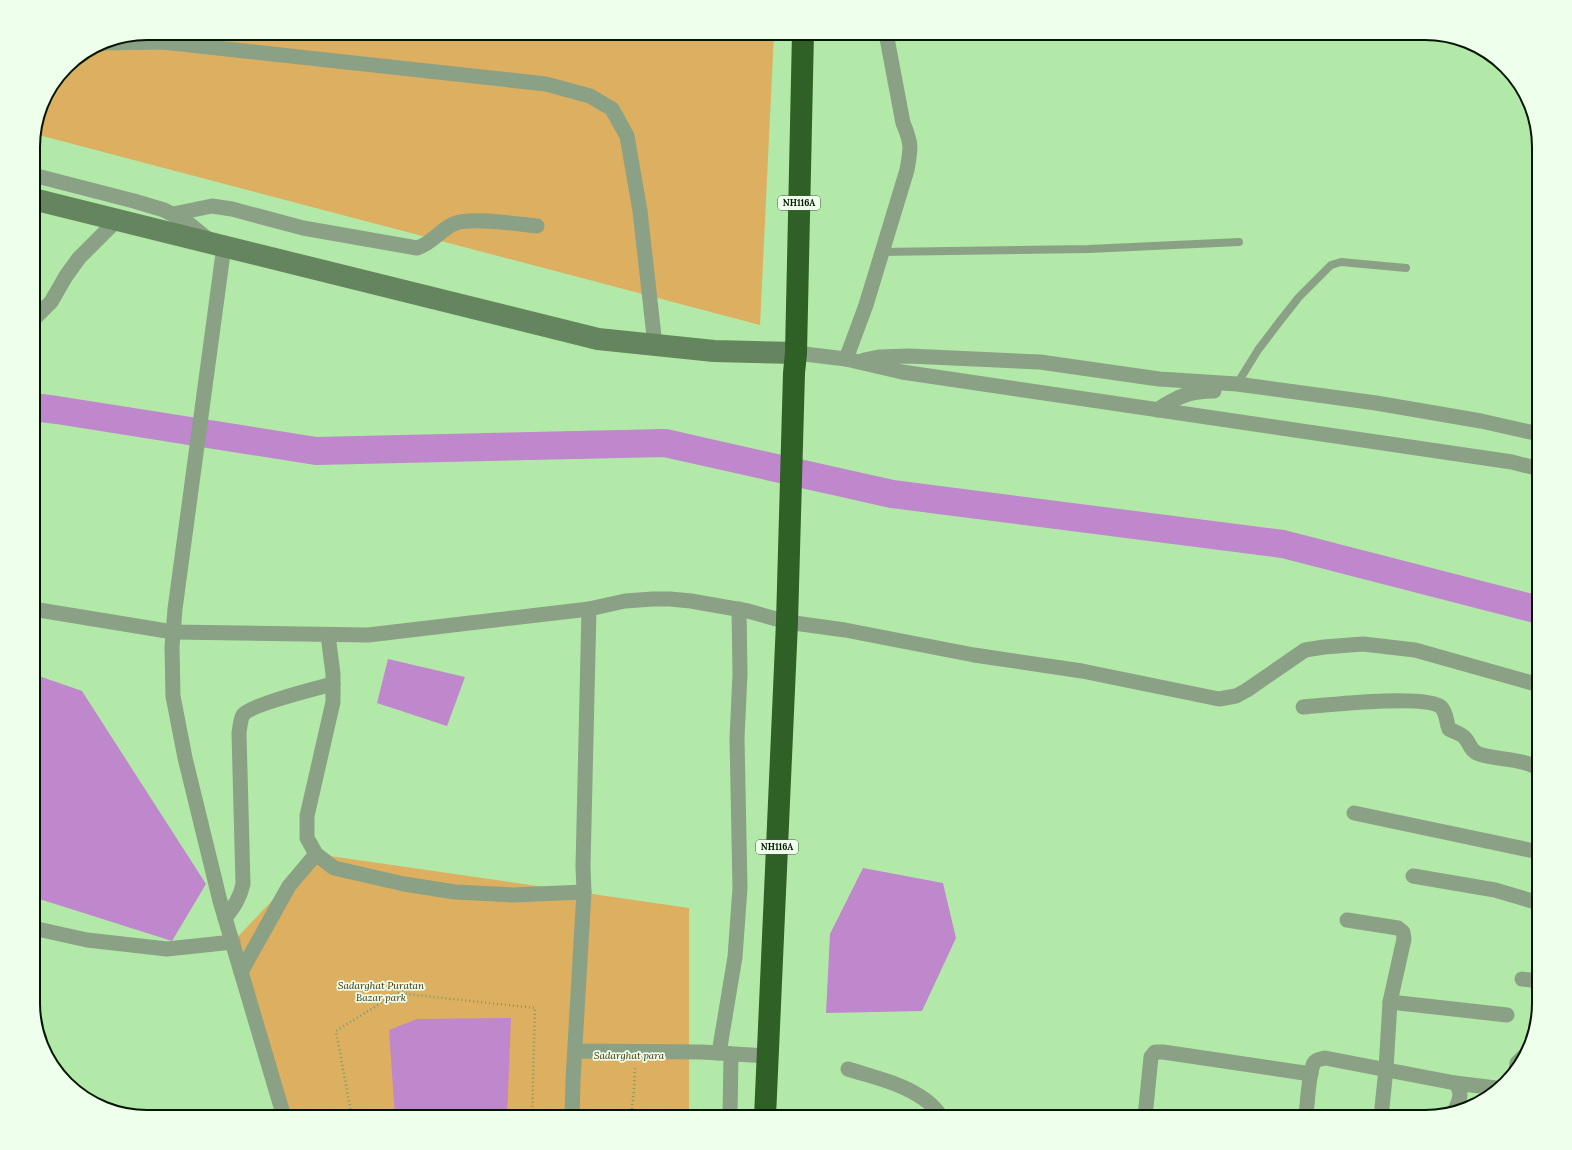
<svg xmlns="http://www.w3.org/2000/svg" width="1572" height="1150" font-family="Lora,serif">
<rect width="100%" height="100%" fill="#b3e9a8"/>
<!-- green -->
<g fill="#dcaf61">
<polygon points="147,33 774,33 760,325 35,134 45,97 67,66 104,42"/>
<polygon points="316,854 689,908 689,1117 288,1117 233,942"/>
</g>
<!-- water -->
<g fill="#bf87cc">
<polygon points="388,659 465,677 447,726 377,703"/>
<polygon points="33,674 82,691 206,884 172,941 33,897"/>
<polygon points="863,868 943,883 956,938 922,1011 826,1013 830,934"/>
<polygon points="511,1018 507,1117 395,1117 389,1030 417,1019"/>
</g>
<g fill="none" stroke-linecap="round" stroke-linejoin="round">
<!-- river -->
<polyline stroke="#bf87cc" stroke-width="28" points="33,407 57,410 316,451 665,443 892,494 1283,544 1539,610"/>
<!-- path -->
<g stroke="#759e6d" stroke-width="2.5" stroke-dasharray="1 3" stroke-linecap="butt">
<polyline points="352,1117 336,1031 397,993 535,1008 532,1117"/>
<polyline points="631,1117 634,1089 635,1066"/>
</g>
<!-- lane -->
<g stroke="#8aa185" stroke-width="8">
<polyline points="882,252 1089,249 1239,242"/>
<polyline points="1237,384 1258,350 1280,321 1299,297 1331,265 1341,262 1406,268"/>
</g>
<!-- street -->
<g stroke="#8aa185" stroke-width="15">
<polyline points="102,43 163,42 546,84 590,96 612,109 627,136 640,211 655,345"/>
<polyline points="33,175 134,201 164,210 187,222 209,240"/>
<path d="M173,214L212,206L232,209L303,228L417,248C434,243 442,227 456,223C473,217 517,224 537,226"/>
<polyline points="224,246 175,609 172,647 173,696 185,758 220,901 284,1117"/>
<polyline points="33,320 51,302 66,276 79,258 117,220"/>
<polyline points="796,353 846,359 902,372 1512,462 1539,469"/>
<path d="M846,359L866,305L907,170C911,148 912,144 903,123L886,33"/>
<polyline points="864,360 879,357 909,356 1040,362 1159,379 1237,384 1376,403 1481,421 1539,434"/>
<path d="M1157,410C1177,397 1189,391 1214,391"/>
<polyline points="33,609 173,632 368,635 589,609 625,601 653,599 670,599 691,601 748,611 787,622 845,630 974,655 1082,671 1219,699 1236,696 1247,690 1305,650 1324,647 1363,644 1415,650 1539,685"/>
<polyline points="328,635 333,674 333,702 307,816 307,838 316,854 334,868 404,884 455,892 513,895 584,892"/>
<path d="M1303,707C1327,705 1425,694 1441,707C1447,713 1446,722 1449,729C1454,732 1462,734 1465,738C1471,745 1470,751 1479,754C1495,760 1527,758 1539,770"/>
<polyline points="1354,813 1539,852"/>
<polyline points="1413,876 1495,890 1539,903"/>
<path d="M225,918C234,907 240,898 243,884L239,733C240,728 240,720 243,715C250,705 318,688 333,684"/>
<polyline points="1347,920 1398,928 1403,932 1404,939 1390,1002 1386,1069 1381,1117"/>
<polyline points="33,928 87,940 167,949 233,942"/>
<polyline points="241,972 289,886 316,854"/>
<polyline points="1522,979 1539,981"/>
<polyline points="1390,1002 1507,1015"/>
<polyline points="575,1051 702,1052 768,1056"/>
<polyline points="719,1053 735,957 740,888 737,738 740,674 739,609"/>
<path d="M848,1069C873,1077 902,1083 924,1099C931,1103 937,1111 942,1117"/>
<polyline points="1516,1072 1517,1063 1524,1056"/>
<polyline points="1455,1083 1496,1088"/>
<polyline points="572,1117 573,1080 584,892 583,867 589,609"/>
<polyline points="730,1117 731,1054"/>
<polyline points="1145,1117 1151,1057 1155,1052 1163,1052 1311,1074"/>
<path d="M1306,1117C1307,1106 1309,1071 1314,1063C1316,1059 1321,1059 1325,1058L1455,1083C1463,1092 1460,1099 1455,1110"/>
</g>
<!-- secondary -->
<polyline stroke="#64855d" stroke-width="22" points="33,199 598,339 714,351 796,353"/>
<!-- highway -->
<polyline stroke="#2f6025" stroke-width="22" points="765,1117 787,622 794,373 796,353 803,33"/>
</g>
<g text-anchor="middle" stroke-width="3.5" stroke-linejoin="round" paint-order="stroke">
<!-- shield labels -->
<g fill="#eeffeb" stroke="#4a5c47" stroke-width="1">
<rect x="778" y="196" width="42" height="14" rx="3"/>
<rect x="756" y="840" width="42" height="14" rx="3"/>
</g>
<g font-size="9" font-weight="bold" fill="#041601">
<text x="799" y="206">NH116A</text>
<text x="777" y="850">NH116A</text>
</g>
<!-- park labels -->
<g font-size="10" font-style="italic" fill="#43300b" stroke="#eeffeb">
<text x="381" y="989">Sadarghat Puratan<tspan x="381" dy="12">Bazar park</tspan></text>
<text x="629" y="1059">Sadarghat para</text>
</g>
</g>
<!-- crop -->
<path d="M0 0H1572V1150H0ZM147 40H1425A107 107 0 0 1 1532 147V1003A107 107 0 0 1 1425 1110H147A107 107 0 0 1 40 1003V147A107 107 0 0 1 147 40Z" fill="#eeffeb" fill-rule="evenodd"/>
<path fill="none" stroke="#041601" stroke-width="2" d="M147 40H1425A107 107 0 0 1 1532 147V1003A107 107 0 0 1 1425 1110H147A107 107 0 0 1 40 1003V147A107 107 0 0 1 147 40Z"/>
</svg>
